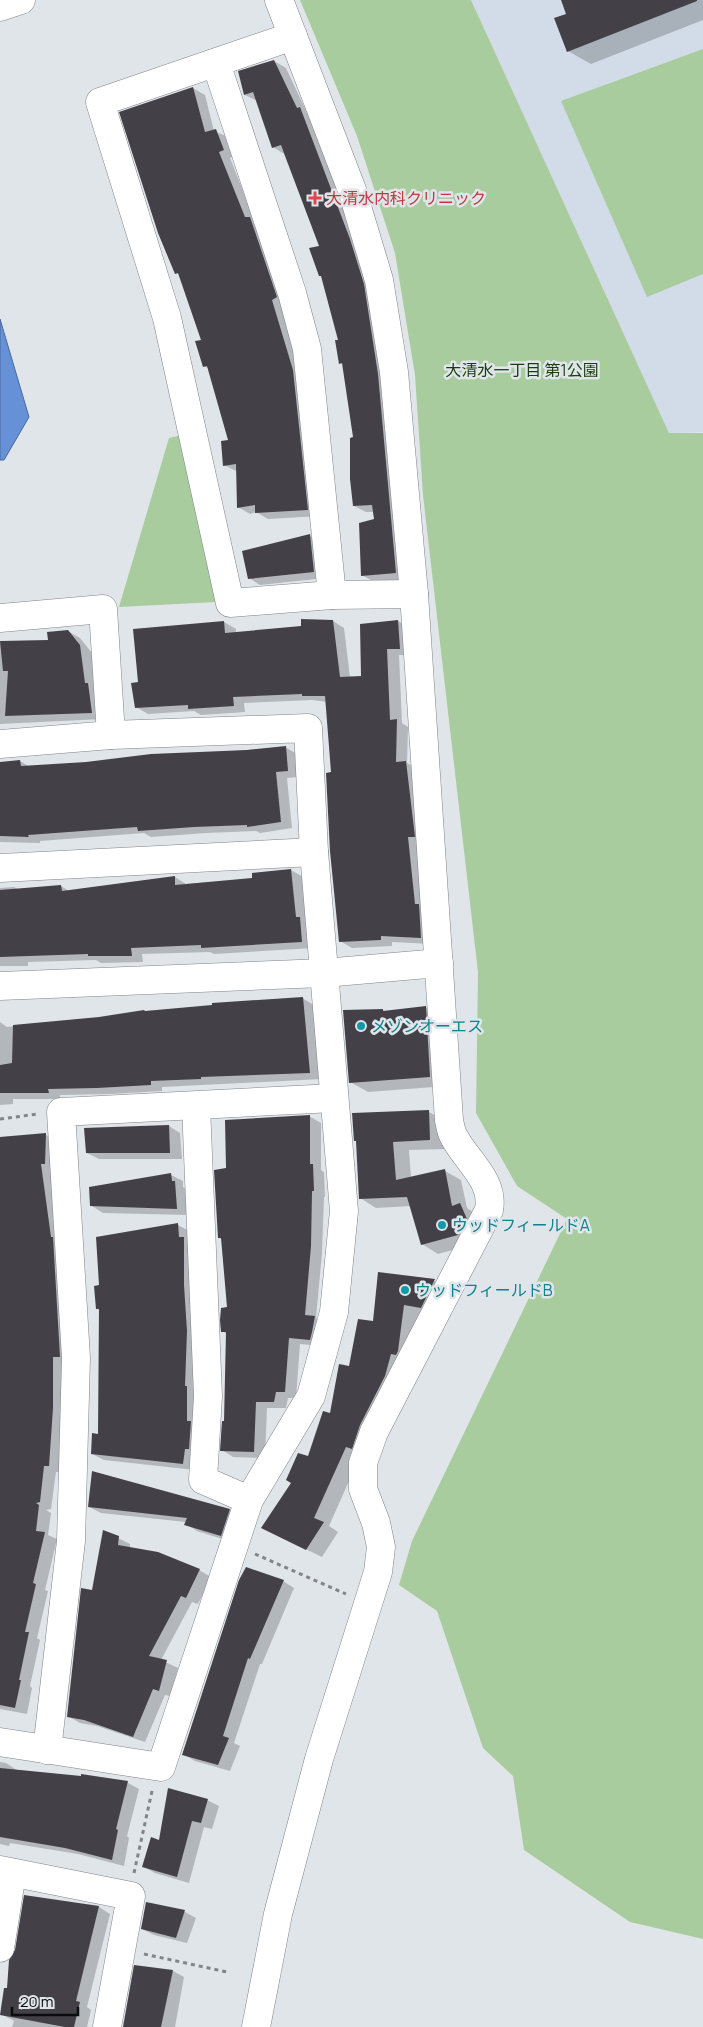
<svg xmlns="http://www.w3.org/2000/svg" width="703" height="2027" font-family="Manrope,'Noto Sans JP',sans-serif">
<rect width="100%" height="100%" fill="#e0e5ea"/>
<!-- built -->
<polygon fill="#d2dce8" points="471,0 703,0 703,432 669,433"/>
<!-- green -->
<g fill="#a8cc9e">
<polygon points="300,0 471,0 669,433 703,433 703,1939 630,1922 524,1850 513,1776 483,1748 437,1611 399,1585 412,1541 567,1219 517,1186 476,1113 478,972 423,495 415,375 395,253 357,136"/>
<polygon points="703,49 703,274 647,297 561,101"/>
<polygon points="182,435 216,602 119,607 169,438"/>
</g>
<!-- water -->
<polygon fill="#6691d7" stroke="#4a699b" points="0,319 29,417 4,460 0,460"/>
<!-- shadow -->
<g fill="#0003">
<polygon points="562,0 703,0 703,20 591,64 568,51 568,15"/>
<polygon points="274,61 286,68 307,113 312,115 375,291 408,579 374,582 362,575 376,520 374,512 366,512 354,506 354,438 343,365 340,363 339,341 320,247 284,154 273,147 257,101 245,95"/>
<polygon points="193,88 205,95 214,131 228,137 235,156 230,158 255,221 305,378 319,516 268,519 256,512 250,514 238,507 238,472 224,465 230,441 209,369 204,366 202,341 180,275 176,273"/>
<polygon points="310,536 322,543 325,578 260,585 249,578"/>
<polygon points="333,621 344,628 350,677 362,677 398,621 410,628 412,655 399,655 402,723 408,727 407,763 418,769 432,944 392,942 392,946 352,948 340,941 333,773 327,702 312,700 244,703 245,712 201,715 194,711 148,714 136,707 140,683 224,622 236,629 236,633 302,627"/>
<polygon points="68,631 80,638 92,653 96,689 103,719 0,724 0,643 49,641"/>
<polygon points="285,747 297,754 299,777 287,778 292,828 260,833 256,831 206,833 151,837 144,833 40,841 40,843 0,842 0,764 20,761 30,767"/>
<polygon points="291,870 303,877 314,948 214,954 210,952 142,954 143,962 101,963 96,960 28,962 28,966 0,966 0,888 14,887 19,890 61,886 69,891 175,877 186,884 253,879"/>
<polygon points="302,998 314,1005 322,1079 162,1087 162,1091 110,1094 60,1095 60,1099 13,1099 13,1104 0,1105 0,1022 7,1027"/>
<polygon points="425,1007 443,1017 447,1086 368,1092 350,1082 383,1010 386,1012"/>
<polygon points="429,1112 445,1121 446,1149 409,1150 411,1178 445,1171 461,1180 467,1208 476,1214 475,1244 438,1254 422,1244 411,1206 376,1208 360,1198 357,1141"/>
<polygon points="309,1116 321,1123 321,1170 324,1172 325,1197 324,1197 322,1253 316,1318 326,1324 322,1346 300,1344 296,1398 288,1398 286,1408 267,1408 265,1458 233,1457 222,1450 225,1422 227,1334 222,1331 228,1309 222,1239 219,1238 227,1169"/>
<polygon points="169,1126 180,1133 182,1159 99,1159 87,1153"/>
<polygon points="46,1135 57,1141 72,1363 60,1472 56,1472 51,1509 46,1510 51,1513 48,1535 57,1539 45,1590 48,1591 37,1638 40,1640 30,1686 32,1688 27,1714 0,1709 0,1137"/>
<polygon points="171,1175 183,1181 183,1187 186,1189 188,1215 103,1213 92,1206"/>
<polygon points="178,1225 189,1231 199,1338 195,1470 104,1460 92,1454 99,1435 100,1310 97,1309 100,1286"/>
<polygon points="379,1274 435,1281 450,1289 436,1315 419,1313 413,1360 361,1454 329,1526 338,1532 322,1557 262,1528 309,1458 331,1414 350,1367 374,1322"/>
<polygon points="89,1507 229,1510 241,1516 232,1542 197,1531 186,1524 186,1522 101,1513"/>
<polygon points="118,1538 130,1544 130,1549 199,1570 211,1577 198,1604 192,1602 161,1660 178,1668 170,1696 165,1695 145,1742 97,1726 80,1723 68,1716 93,1591"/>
<polygon points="283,1581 294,1588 262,1664 260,1664 234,1743 240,1746 230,1771 195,1761 183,1754"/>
<polygon points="0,1762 6,1763 18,1771 82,1778 82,1775 128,1783 139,1789 127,1836 129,1838 124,1866 78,1854 10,1843 9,1846 0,1844"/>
<polygon points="207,1800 219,1806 212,1829 204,1827 189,1883 155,1873 144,1867 160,1841"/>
<polygon points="25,1896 99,1907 110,1914 87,2007 91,2010 87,2027 12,2027 14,2021 1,2014 8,1990 17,1951"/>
<polygon points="147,1903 185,1912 196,1918 187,1943 154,1935 142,1929"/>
<polygon points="173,1971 184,1977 175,2027 124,2027"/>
</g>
<!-- building -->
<g fill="#434147">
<polygon points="561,0 697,0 697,1 567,52 554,18 566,14"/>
<polygon points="274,60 297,108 300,107 350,239 364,284 378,374 396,573 361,576 359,523 374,519 372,505 353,506 350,479 350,438 353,437 342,363 339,364 335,340 338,340 321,276 319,276 309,248 319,246 281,145 272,148 253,92 244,95 238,71"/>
<polygon points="193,87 205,132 216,129 224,150 219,152 245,217 250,217 277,297 272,300 293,370 308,510 255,513 255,505 237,508 236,464 223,466 221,441 228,440 207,366 203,367 195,341 201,340 178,273 175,274 158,233 119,112"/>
<polygon points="310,534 314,572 248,579 242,551"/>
<polygon points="301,619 333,620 340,677 361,676 360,624 398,620 400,649 387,649 390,720 397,719 396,762 406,761 415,837 408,837 415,904 419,904 421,938 381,936 381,940 339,942 330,851 326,773 331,772 325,696 302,696 302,694 233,697 234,706 188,709 188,705 135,708 131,683 138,682 133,629 224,621 225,633 301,626"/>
<polygon points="68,630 80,645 85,683 88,683 92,713 5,716 8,671 3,671 0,641 48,640 47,632"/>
<polygon points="286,746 288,771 276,772 281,822 247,827 247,825 194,827 138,831 137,827 28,835 29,837 0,836 0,762 20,760 21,766 86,762 151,754 247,750"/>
<polygon points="291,869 296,917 300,917 302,942 201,948 201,945 131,948 132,956 88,956 88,954 0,957 0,890 61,885 62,891 175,876 175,885 252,878 252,873"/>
<polygon points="303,997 310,1073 201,1077 201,1079 151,1081 151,1085 97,1088 48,1089 49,1093 0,1093 0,1065 12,1063 13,1025 99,1017 144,1010 145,1011 212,1005 212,1003"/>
<polygon points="426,1006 430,1077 349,1083 343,1010 383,1009 383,1011"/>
<polygon points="429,1110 430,1140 393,1142 396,1180 445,1169 452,1206 460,1203 467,1219 458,1235 421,1245 407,1197 359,1199 356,1141 354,1141 352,1113"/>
<polygon points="310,1115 310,1164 313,1164 314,1191 312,1191 311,1246 305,1315 315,1316 312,1332 310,1340 289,1338 285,1392 276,1392 274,1402 256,1402 254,1452 220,1451 222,1421 224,1421 226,1332 221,1332 220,1320 221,1308 227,1307 221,1238 218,1238 214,1170 226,1168 225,1120"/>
<polygon points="169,1125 170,1153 86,1153 84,1128"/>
<polygon points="46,1133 45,1164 41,1164 51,1237 53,1237 60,1357 53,1357 53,1408 49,1466 44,1466 40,1502 36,1503 39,1505 36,1531 45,1532 33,1583 36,1584 25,1632 29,1632 19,1680 21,1680 15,1708 0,1705 0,1137"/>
<polygon points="171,1173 172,1181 175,1181 177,1209 90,1206 89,1187"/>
<polygon points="178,1223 179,1237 184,1237 184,1285 187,1331 185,1386 187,1386 187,1421 191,1421 189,1449 185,1449 183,1464 91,1454 92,1433 98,1434 99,1309 96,1309 94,1286 99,1285 96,1237"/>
<polygon points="378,1272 435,1279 421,1308 404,1305 398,1351 396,1355 391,1354 385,1376 360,1425 352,1449 346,1447 314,1518 324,1522 306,1550 261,1528 291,1483 286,1480 298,1453 308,1456 323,1411 330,1413 339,1364 349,1366 358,1319 373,1321"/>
<polygon points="92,1471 230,1509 221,1536 184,1525 187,1518 88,1507"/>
<polygon points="103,1530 119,1536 118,1545 158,1552 200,1569 186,1598 181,1596 149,1656 167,1660 159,1691 153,1689 133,1737 84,1720 67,1717 81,1588 92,1590"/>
<polygon points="246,1567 284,1580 250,1659 248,1658 223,1736 229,1738 218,1765 182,1755 239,1580"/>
<polygon points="0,1768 81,1776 81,1774 128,1781 116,1829 118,1830 112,1860 65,1848 0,1837"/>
<polygon points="168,1788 208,1799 201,1823 192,1821 177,1877 142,1867 151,1837 159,1840"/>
<polygon points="24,1895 99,1906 76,2001 80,2002 74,2027 65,2027 0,2015 4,1988 7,1988 9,1960 15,1950"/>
<polygon points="146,1902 185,1910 176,1938 141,1929"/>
<polygon points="134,1965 173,1970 161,2027 123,2027"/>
</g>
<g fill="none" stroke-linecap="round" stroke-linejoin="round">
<defs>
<g id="minor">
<polyline points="0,7 21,0"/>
<polyline points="293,36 100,102 167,318 230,603 332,595 414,594"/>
<polyline points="216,63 292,293 307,349 332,595"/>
<polyline points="0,618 103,609 111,735"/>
<polyline points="0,744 111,735 308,728 314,852 344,1211 334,1312 311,1396 249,1500 161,1767 0,1742"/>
<polyline points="0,868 314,852"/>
<polyline points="0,986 324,973 439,963"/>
<polyline points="196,1106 208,1396 203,1480 249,1500"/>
<polyline points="47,1750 71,1541 76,1358 61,1112 334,1098"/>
<polyline points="0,1870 131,1896 107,2027"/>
<polyline points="0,1948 12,1873"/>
<path d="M256,2027L278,1914L319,1759L378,1572L381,1547L376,1523L363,1489V1463L374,1432L489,1210C495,1180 465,1160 453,1135C451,1131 450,1125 449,1120L414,594L394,372L379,280L352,190L279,0"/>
</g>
</defs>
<!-- minor casing -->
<use href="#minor" stroke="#7f8388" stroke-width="29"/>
<!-- path -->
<g stroke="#818588" stroke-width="3" stroke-dasharray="4 4" stroke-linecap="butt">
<polyline points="0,1119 38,1114"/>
<polyline points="255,1554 346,1594"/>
<polyline points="134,1873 152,1791"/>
<polyline points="144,1954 227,1972"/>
</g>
<!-- minor -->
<use href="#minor" stroke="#fff" stroke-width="28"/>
</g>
<!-- markers -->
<path fill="#e0444e" stroke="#e0e5ea" stroke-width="2" d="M312.5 190.5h5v5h5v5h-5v5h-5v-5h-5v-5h5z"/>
<g fill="#0f9aa8" stroke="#e0e5ea" stroke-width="2">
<circle cx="361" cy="1026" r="5"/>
<circle cx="442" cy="1225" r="5"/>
<circle cx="405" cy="1290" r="5"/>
</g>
<g text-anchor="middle" stroke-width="5" stroke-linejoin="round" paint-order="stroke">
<!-- health labels -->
<g font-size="16" fill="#be3a42" stroke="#e0e5ea" text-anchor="start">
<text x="326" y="204">大清水内科クリニック</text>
</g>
<!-- park labels -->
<g font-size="16" fill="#193d0b" stroke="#e0e5ea">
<text x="522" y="376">大清水一丁目 第1公園</text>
</g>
<!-- culture labels -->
<g font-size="16" fill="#0d838f" stroke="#e0e5ea" text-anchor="start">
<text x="371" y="1032">メゾンオーエス</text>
<text x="452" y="1231">ウッドフィールドA</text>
<text x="415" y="1296">ウッドフィールドB</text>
</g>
</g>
<!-- scale -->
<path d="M12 2007v8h66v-8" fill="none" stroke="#0a0c0e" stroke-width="2.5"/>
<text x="20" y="2007" font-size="15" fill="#0a0c0e" stroke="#e0e5ea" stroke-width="4" paint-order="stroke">20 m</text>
</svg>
